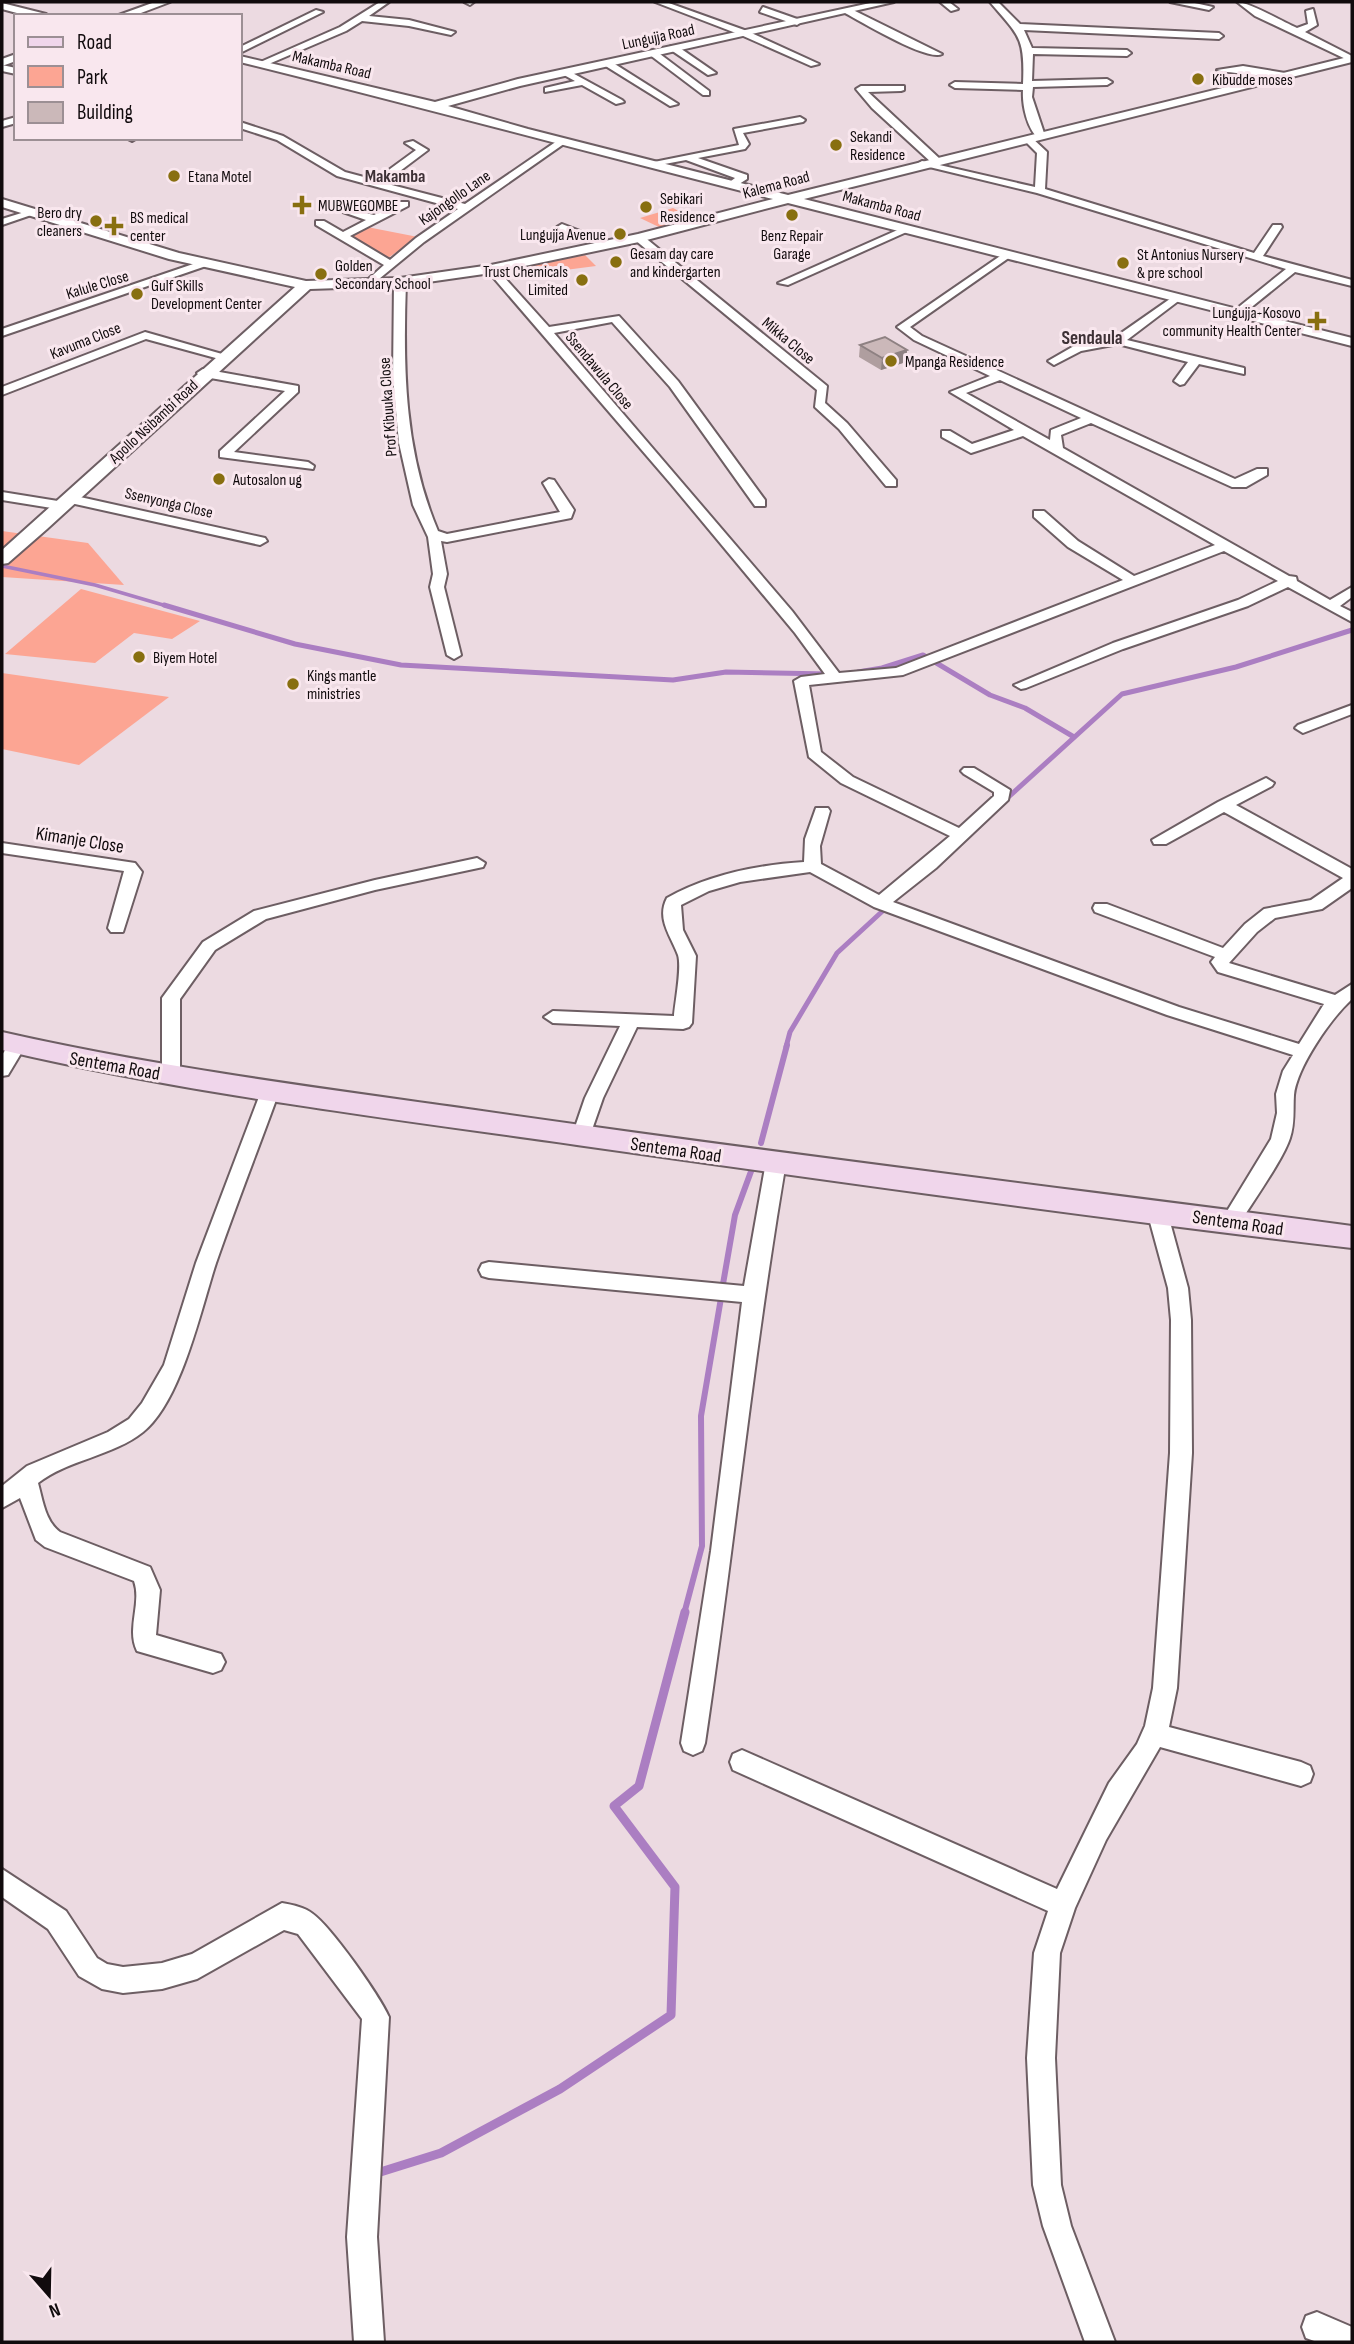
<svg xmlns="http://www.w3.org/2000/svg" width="1354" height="2344" font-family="'Sofia Sans Condensed',sans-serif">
<rect width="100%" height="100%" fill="#ecdae1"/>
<!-- green -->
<g fill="#fca593">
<polygon points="673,208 696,220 661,228 640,218"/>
<polygon points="367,227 418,237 388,258 350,236"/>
<polygon points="585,255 596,266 542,273 505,270"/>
<polygon points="2,531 88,543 124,585 2,577"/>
<polygon points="81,589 200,621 172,639 134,633 95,663 5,654"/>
<polygon points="2,673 169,697 79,765 2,749"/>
</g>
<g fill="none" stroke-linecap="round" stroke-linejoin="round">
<!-- stream-far3 -->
<polyline stroke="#ab7ec2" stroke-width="3.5" points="2,566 95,585 170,607"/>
<!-- stream-far2 -->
<g stroke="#ab7ec2" stroke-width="5">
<polyline points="164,605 295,644 401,665 673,680 726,672 829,674"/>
<polyline points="858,672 882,668 923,655 990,695 1025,708 1074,737"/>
<polyline points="1004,801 1122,694 1236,667 1352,630"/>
<polyline points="786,1047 790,1032 837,953 887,907"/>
</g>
<!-- stream-far1 -->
<g stroke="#ab7ec2" stroke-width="6">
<polyline points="761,1143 787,1045"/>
<polyline points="723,1284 735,1215 753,1166"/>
<polyline points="684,1614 702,1546 701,1416 721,1298"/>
</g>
<!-- stream -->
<polyline stroke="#ab7ec2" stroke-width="9" points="374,2174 441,2153 560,2089 671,2015 675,1887 614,1806 639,1786 685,1612"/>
<defs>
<g id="minor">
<polygon points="380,2 389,2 369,16 409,20 455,32 451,35 409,26 362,21 346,31 264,66 256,64 340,27"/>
<polygon points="464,2 474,2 470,5"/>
<polygon points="655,2 666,2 747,31 819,64 811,66 741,35"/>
<polygon points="940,2 949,2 958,9 951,11"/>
<path d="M990,2H998L1020,24L1219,33L1223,36L1219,39L1024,30L1032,48L1127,50L1131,53L1127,56L1033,54L1032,81L1107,79L1112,82L1107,85L1033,87L1032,97L1045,136L1040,139C1027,131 1022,104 1023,90L955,88L950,85L955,82L1023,84C1025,37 1019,36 990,2Z"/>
<polygon points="1170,2 1190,2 1213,7 1209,10"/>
<path d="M1237,2C1249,2 1283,22 1297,28L1308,24L1306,11L1313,9L1317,25L1305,32L1352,56V62L1255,16Z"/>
<polygon points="763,7 800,20 801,22 797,25 760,12"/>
<path d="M845,9H851L942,54C928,62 862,22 845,13Z"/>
<polygon points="316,10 323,12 240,53 240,47"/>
<polygon points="671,46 677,46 716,73 708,75 671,50"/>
<polygon points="650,51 656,51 709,91 709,95 703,95 650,55"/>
<polygon points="604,61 610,61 678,104 670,106 604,65"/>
<polygon points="2,65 16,68 16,74 2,71"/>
<path d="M1243,66L1285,73L1290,76L1285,79C1274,77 1221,72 1217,70Z"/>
<polygon points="567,70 622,100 624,102 616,104 582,85 545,92 545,88 575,81 564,75 564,71"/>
<polygon points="904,86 904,90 901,91 868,92 940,159 940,163 932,163 872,108 856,89 861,86"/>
<polygon points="16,117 16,123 2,127 2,121"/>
<polygon points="800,117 805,120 803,122 743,133 749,144 745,149 698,158 747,175 747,179 736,186 727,184 735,178 686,160 654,166 649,163 739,145 734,129"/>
<polygon points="240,122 283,136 345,172 375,180 416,150 405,143 413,141 428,150 384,183 465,204 560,139 568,141 424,242 368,288 362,285 364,283 384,265 316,225 316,221 324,221 343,232 366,220 343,212 343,208 374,215 400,202 408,202 408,206 350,236 390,260 416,238 458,209 337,176 277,140 240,128"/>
<polygon points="1025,137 1031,137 1047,152 1045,189 1254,253 1273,225 1281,225 1282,227 1263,256 1352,280 1352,286 1295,272 1243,314 1235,314 1235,310 1286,269 1037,193 917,164 922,161 1035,187 1037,153 1025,141"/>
<polygon points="126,138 137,138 132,141"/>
<polygon points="28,211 37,213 2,225 2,219"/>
<polygon points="562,224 611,243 612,245 603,247 558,229 557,227"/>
<polygon points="902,228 911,230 788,285 778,283"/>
<polygon points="635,236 643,236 827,386 825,403 847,423 896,480 896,486 886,486 839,429 815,407 817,390 635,240"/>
<path d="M1006,252L1011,255L1010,257L910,327L922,336L1235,479L1257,469H1267V475L1246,487H1232L1091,423L1061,435L1063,448L1289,576L1296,577L1297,581L1330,600L1352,587V597L1340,606L1352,612V622L1288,587L1248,606L1123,649L1026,688L1021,689L1014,685L1113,643L1238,600L1278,581L1224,551L903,675L809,685L821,752L853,777L959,828L994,796V792L964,774L961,771L964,768H974L1010,790L1008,800L936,868L893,902L1179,1007L1299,1044L1324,1004L1218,972L1211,962L1215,957L1095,912L1093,908L1095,904H1107L1223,948L1245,924L1264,909L1311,900L1343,878L1224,812L1166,844H1154L1152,840L1218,802L1266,778L1274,783L1272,786L1236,805L1352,869V888L1322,909L1275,918L1257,932L1229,963L1335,995L1352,984V999C1331,1018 1297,1067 1294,1095C1293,1110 1295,1123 1290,1138C1283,1160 1251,1204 1238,1226L1231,1228L1224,1226L1221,1221L1271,1139L1277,1113L1276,1094L1283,1071L1293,1055L1167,1015L874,907L810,872L740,882L709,891L681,905L683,930L696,956L692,1023L689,1027L683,1029L637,1027L603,1098L588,1141H574L572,1136L585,1098L620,1026L553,1023L544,1017L553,1011L674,1016C675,1002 682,968 678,955C671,936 656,919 667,898C708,875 757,865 804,862L805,839L816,808H828L830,811L820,846L821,864L879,895L950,836L841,783L809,757L794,681L801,677L825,674L795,633L671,484L486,269L495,267L549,327L619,316L678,381L765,500V506H755L670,387L612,322L554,333L792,611L839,673L896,668L1123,580L1068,547L1034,517V511H1044L1078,541L1134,576L1215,545L1023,436L971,453L942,437V431H950L972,444L1014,430L950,392L990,376L914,340L897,327ZM1000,380L1081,418L1051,430L1050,440L966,393Z"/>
<polygon points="202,261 207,264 206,266 2,336 2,329"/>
<path d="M400,279L406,282C403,368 404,451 438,531L447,534L560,512L543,483L549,479L554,480L574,510L571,518L566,519L447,542L441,541L447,574L444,587L461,655L454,659L447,655L430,587L433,574L428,537L413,505L399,443L393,378L394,282Z"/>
<polygon points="1177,294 1183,297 1181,299 1127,340 1244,368 1244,374 1199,364 1184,384 1180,385 1174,381 1188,362 1118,344 1081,351 1054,365 1048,361 1074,346 1114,338"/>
<polygon points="145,332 229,356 223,360 146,339 2,395 2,387"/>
<polygon points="203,369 298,386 298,392 234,452 308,462 314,466 313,469 220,457 220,451 285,391 199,376 197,373"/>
<polygon points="2,492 64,502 71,506 64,510 2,500"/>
<polygon points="71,495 265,538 267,541 260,545 66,502 64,499"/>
<polygon points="1352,705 1352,714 1303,733 1295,728 1298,725"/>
<polygon points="2,843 135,863 142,872 123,932 111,932 108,928 124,871 2,853"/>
<polygon points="477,858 485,863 483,867 375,890 266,919 215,950 180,999 180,1075 177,1080 165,1080 162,1075 162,998 203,942 254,911 375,880"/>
<polygon points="17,1039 23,1041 26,1045 8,1075 2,1076 2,1055 11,1041"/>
<path d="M271,1082L278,1084L280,1089C259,1147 236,1205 216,1263C201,1309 181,1402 143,1432C113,1456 67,1460 38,1483C43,1501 45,1521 60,1532L150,1567L160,1590L156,1635L221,1654L225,1662L221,1670L213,1673L137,1651C126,1628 142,1604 134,1581L45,1547L36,1540L20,1498L2,1508V1486L27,1466L108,1432L129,1419L142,1403L164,1365L196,1263L262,1089L264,1084Z"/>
<path d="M776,1155L783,1157L786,1162C753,1355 734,1549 705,1743L702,1751L693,1755L684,1751L681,1743L711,1551L742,1302L489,1278L482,1276L479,1270L482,1264L489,1262L744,1286L766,1162L769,1157Z"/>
<polygon points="1157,1204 1164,1206 1167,1211 1188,1288 1191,1320 1192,1453 1177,1688 1169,1727 1301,1762 1310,1766 1313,1774 1310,1782 1301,1786 1160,1747 1106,1840 1075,1908 1060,1953 1055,2058 1061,2185 1071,2226 1115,2342 1085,2342 1043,2226 1033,2185 1027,2058 1034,1953 1048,1911 733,1770 730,1762 733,1754 742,1750 1057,1889 1109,1783 1137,1744 1145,1726 1153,1688 1170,1453 1171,1320 1168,1288 1147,1211 1150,1206"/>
<path d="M2,1869L66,1911L97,1958L107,1964L123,1967L162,1963L192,1954L282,1903C293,1905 304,1907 313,1914C332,1928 379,1995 389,2017L377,2237L384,2342H354L347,2237L362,2019L298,1934L284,1930L197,1979L162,1989L123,1993L102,1989L79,1976L48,1929L2,1897Z"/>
<polygon points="1317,2312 1352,2327 1352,2342 1317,2342 1306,2338 1302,2327 1306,2316"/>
</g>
<g id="tertiary">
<polygon points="155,2 170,2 133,16 116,16"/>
<path d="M875,2H894L520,86L448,106L528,129L788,195L1352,56V62L804,199L1352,338V346L788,203L639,242L491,273L400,286L310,289L47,529L8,563L2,564V550L295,287L169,259L2,207V199L179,253L306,281L400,278L491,265L638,234L773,199C595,154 418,106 240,62V56L435,102L518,79Z"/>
<polygon points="2,3 46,14 47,16 28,16 2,9"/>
<polygon points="16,54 16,61 2,66 2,59"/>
</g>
<path id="secondary" d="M2,1032C160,1068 321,1088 482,1111C772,1153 1062,1188 1352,1226V1248C1096,1218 840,1182 584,1146C390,1118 193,1095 2,1050Z"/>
</defs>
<!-- minor casing -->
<use href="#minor" stroke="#6d5e63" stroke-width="4"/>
<!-- tertiary casing -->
<use href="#tertiary" stroke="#6d5e63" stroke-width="4"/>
<!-- secondary casing -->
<use href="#secondary" stroke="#6d5e63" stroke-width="4"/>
<!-- minor -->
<use href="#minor" fill="#fff" fill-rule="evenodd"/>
<!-- tertiary -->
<use href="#tertiary" fill="#fff" fill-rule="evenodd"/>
<!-- secondary -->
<use href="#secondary" fill="#f0d6eb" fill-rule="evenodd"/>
</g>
<!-- wall -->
<polygon fill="#af9e9f" points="860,345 907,350 906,362 881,370 859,357"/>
<!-- shaded-wall -->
<polygon fill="#8e8182" points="907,350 906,362 881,370 882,358"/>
<!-- building -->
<polygon fill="#cbb8b9" stroke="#8e8182" stroke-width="2" points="885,337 907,350 882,358 860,345"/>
<!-- markers -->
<g fill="#886f10" stroke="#f9e7ee" stroke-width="2.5">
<circle cx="1198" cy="79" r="7"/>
<circle cx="836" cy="145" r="7"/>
<circle cx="174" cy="176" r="7"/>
<path d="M298.5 194.5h7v7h7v7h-7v7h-7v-7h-7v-7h7z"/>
<circle cx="646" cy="207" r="7"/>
<circle cx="792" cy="215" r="7"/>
<circle cx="96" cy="221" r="7"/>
<path d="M110.5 215.5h7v7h7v7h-7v7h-7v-7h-7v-7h7z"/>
<circle cx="620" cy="234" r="7"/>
<circle cx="616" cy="262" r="7"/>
<circle cx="1123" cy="263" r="7"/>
<circle cx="321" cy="274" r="7"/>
<circle cx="582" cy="280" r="7"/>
<circle cx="137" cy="294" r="7"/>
<path d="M1313.5 310.5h7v7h7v7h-7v7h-7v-7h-7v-7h7z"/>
<circle cx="891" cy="361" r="7"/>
<circle cx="219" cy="479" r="7"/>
<circle cx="139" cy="657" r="7"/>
<circle cx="293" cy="684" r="7"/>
</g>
<g text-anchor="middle" stroke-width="6" stroke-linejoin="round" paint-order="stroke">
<!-- far-street labels -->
<g font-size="16" fill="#110b0d" stroke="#f9e7ee">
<text transform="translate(658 36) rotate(-12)" y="6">Lungujja Road</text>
<text transform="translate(332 64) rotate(13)" y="6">Makamba Road</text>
<text transform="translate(776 184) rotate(-15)" y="6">Kalema Road</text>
<text transform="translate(454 197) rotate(-35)" y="6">Kajongollo Lane</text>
<text transform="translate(882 205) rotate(15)" y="6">Makamba Road</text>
<text transform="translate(97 284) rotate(-17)" y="6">Kalule Close</text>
<text transform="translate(85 340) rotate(-22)" y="6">Kavuma Close</text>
<text transform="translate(789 340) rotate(40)" y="6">Mikka Close</text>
<text transform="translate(600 370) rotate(50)" y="6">Ssendawula Close</text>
<text transform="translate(387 407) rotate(-94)" y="6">Prof Kibuuka Close</text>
<text transform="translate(153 421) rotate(-43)" y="6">Apollo Nsibambi Road</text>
<text transform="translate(169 502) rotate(13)" y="6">Ssenyonga Close</text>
</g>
<!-- far-poi labels -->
<g font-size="16" fill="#110b0d" stroke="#f9e7ee" text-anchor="start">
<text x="1212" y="85">Kibudde moses</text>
<text x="850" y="142">Sekandi<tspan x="850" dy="18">Residence</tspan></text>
<text x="188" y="182">Etana Motel</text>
<text x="660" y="204">Sebikari<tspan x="660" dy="18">Residence</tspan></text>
<text x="318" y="211">MUBWEGOMBE</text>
<text x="82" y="218" text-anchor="end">Bero dry<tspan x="82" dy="18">cleaners</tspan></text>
<text x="130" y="223">BS medical<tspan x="130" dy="18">center</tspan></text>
<text x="606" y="240" text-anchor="end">Lungujja Avenue</text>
<text x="792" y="241" text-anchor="middle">Benz Repair<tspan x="792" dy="18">Garage</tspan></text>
<text x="630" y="259">Gesam day care<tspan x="630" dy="18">and kindergarten</tspan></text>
<text x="1137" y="260">St Antonius Nursery<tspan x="1137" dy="18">&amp; pre school</tspan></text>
<text x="335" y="271">Golden<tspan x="335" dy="18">Secondary School</tspan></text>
<text x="568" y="277" text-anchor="end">Trust Chemicals<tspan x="568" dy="18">Limited</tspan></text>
<text x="151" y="291">Gulf Skills<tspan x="151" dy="18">Development Center</tspan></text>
<text x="1301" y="318" text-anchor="end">Lungujja-Kosovo<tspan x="1301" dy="18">community Health Center</tspan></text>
<text x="905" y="367">Mpanga Residence</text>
<text x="233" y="485">Autosalon ug</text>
<text x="153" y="663">Biyem Hotel</text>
<text x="307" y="681">Kings mantle<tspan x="307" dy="18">ministries</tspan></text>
</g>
<!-- far-neighbourhood labels -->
<g font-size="18" font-weight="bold" fill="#3e3136" stroke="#f9e7ee">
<text x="395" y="182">Makamba</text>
</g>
<!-- far-quarter labels -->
<g font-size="19" font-weight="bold" fill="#3e3136" stroke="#f9e7ee">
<text x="1092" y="344">Sendaula</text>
</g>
<!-- street labels -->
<g font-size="19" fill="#110b0d" stroke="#f9e7ee">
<text transform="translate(80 839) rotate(9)" y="7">Kimanje Close</text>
<text transform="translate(115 1065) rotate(10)" y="7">Sentema Road</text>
<text transform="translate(676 1149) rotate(8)" y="7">Sentema Road</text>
<text transform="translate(1238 1222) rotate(8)" y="7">Sentema Road</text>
</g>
</g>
<!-- border -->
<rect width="1354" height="2344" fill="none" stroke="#110b0d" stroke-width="7"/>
<!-- legend -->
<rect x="14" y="14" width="228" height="126" fill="#f9e7ee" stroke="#9c8f94" stroke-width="2"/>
<rect x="28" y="37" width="35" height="10" fill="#f0d6eb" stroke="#9c8f94" stroke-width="2"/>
<text x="77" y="49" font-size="21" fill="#110b0d">Road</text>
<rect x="28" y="66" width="35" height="21" fill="#fca593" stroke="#9c8f94" stroke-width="2"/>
<text x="77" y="84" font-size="21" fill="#110b0d">Park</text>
<rect x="28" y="102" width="35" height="21" fill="#cbb8b9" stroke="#9c8f94" stroke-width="2"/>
<text x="77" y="119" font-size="21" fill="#110b0d">Building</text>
<!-- north arrow -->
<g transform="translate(49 2295) rotate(160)" stroke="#f9e7ee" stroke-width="5" paint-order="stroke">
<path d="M0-5L12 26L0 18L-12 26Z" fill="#110b0d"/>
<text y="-10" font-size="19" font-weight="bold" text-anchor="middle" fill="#110b0d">N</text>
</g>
</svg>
